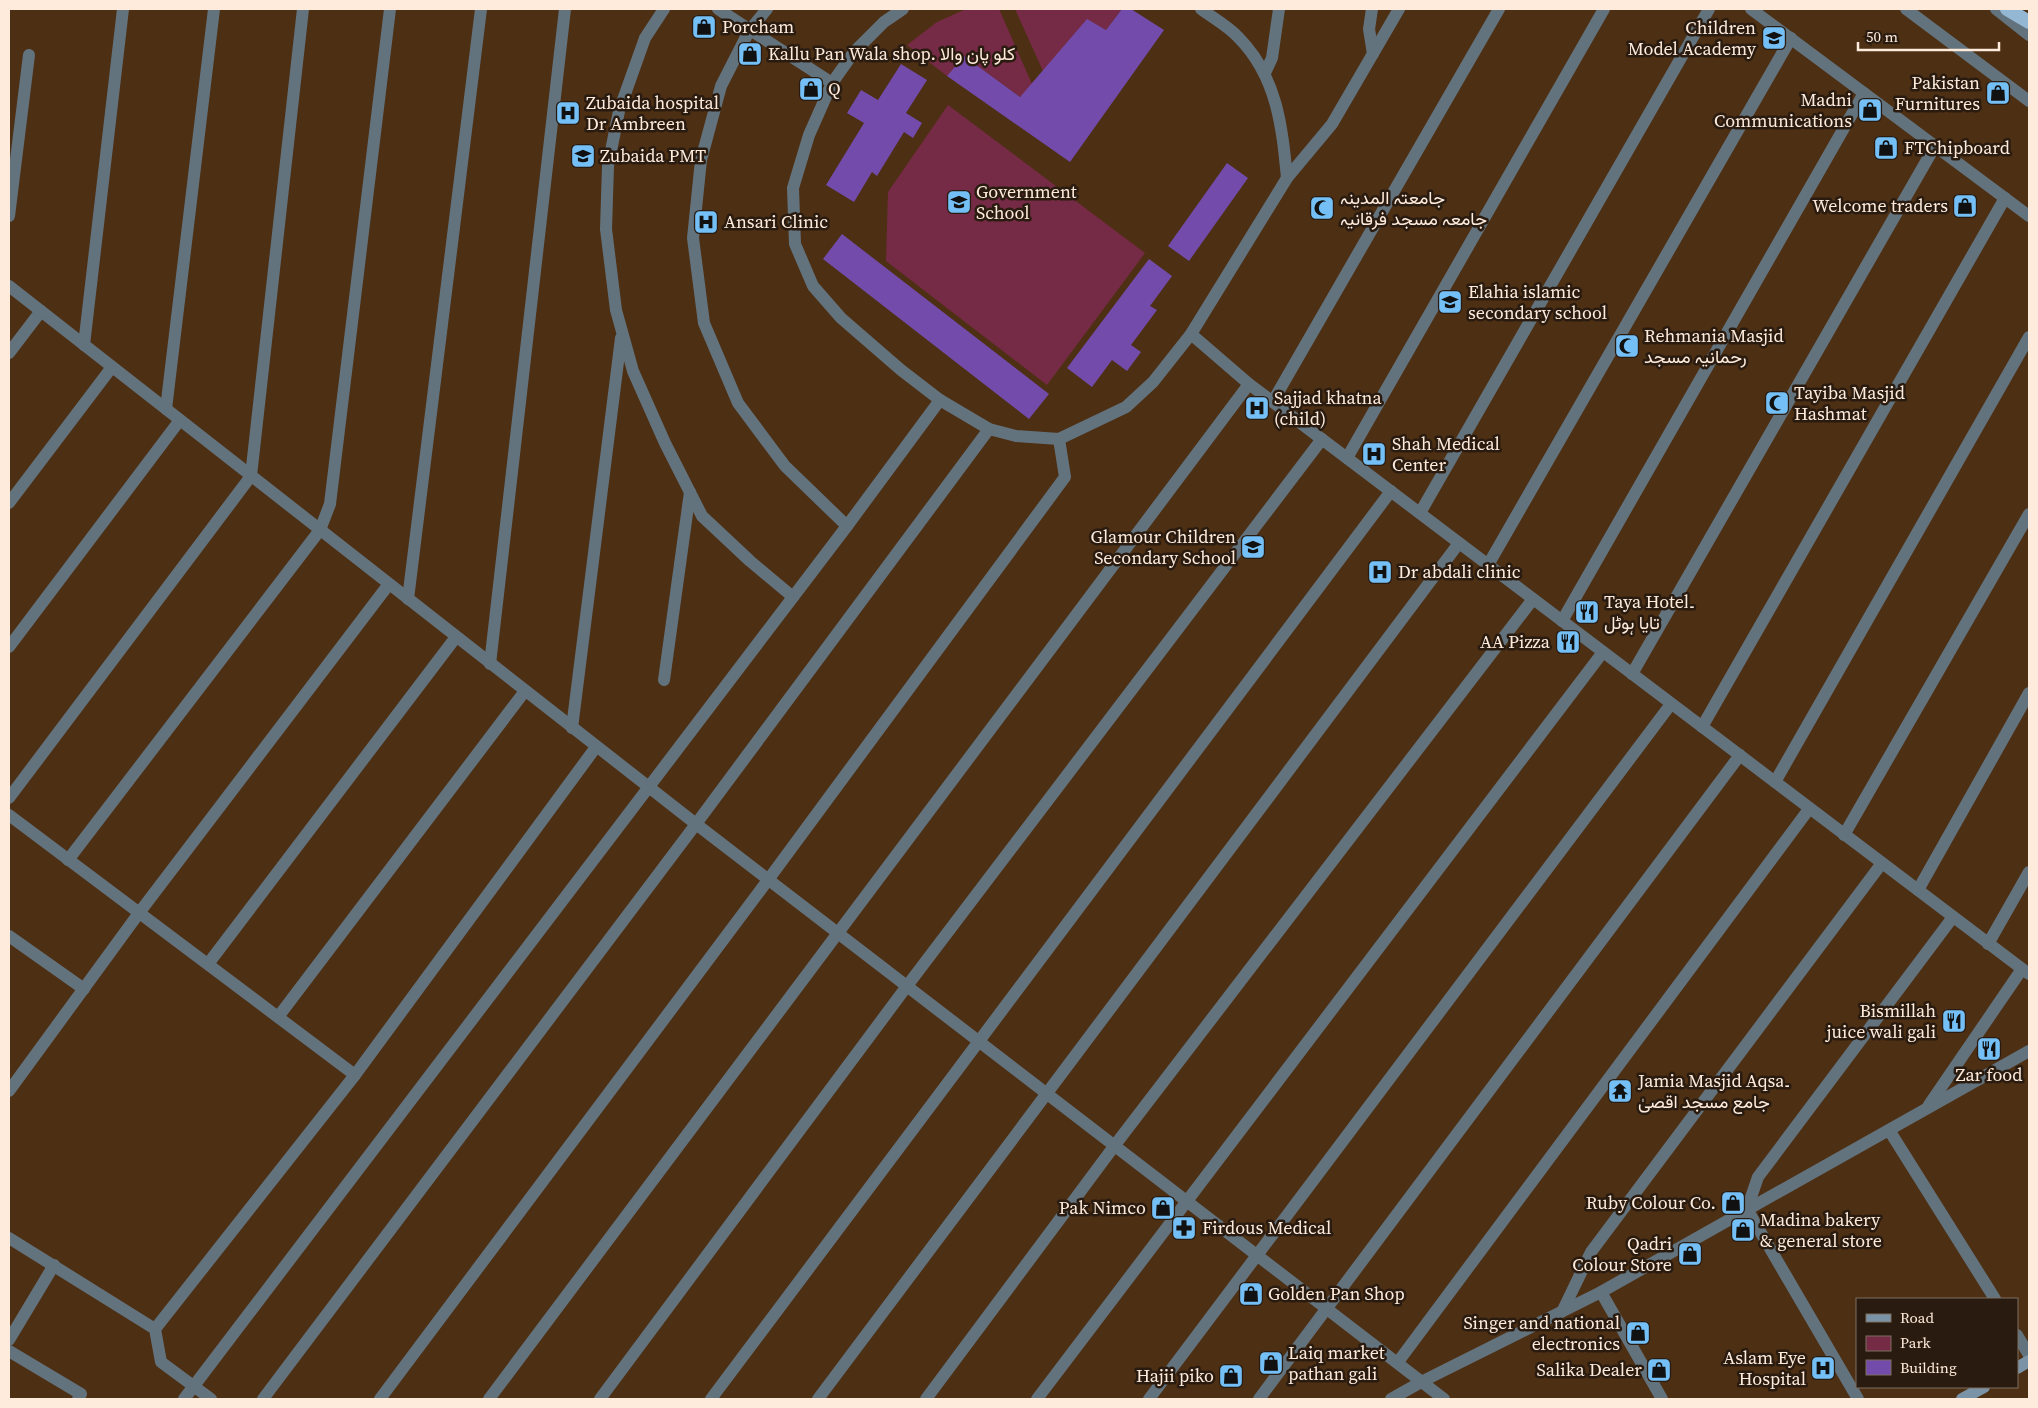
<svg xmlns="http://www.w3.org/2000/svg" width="2038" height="1408" font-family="'Source Serif 4',Vazirmatn,serif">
<rect width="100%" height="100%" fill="#4d2f14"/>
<!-- green -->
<g fill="#752b45">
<polygon points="966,9 999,9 1032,84 1020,97 964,56 947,76 907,45 937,22"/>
<polygon points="1015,9 1122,9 1106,30 1087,20 1043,71"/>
<polygon points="948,105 1145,253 1047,385 886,261 888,192"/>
</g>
<!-- building -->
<g fill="#734baa">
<polygon points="1122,9 1131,9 1164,30 1070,162 947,76 964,56 1020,97 1087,19 1106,30"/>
<polygon points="901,64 927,80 906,113 922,123 913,138 904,132 877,176 872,172 854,202 826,185 864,123 847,113 861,90 878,100"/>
<polygon points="1227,163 1248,178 1189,261 1168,246"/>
<polygon points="842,234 1049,394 1029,419 823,259"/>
<polygon points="1149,259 1172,276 1150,306 1157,310 1131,345 1141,352 1127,371 1112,360 1092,387 1067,368"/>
</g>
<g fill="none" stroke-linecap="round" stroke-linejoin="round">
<!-- minor -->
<g stroke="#63737e" stroke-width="12">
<polyline points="664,9 645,38 619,111 608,166 606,229 616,310 633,371 665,443 702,516 750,561 793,597"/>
<polyline points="767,9 749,31 721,86 701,160 693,238 704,323 738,403 785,466 847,526"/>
<polyline points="1372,9 1369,29 1373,54"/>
<polyline points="1751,9 2029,216"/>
<polyline points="1906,9 2029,101"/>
<polyline points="1265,73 1272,58 1279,9"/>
<polyline points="9,216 29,55"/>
<polyline points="84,345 123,9"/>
<polyline points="9,353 41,311"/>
<polyline points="1273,401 1499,9"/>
<polyline points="166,409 214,9"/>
<polyline points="1347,458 1604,9"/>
<polyline points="9,503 112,367"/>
<polyline points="1420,513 1709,9"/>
<polyline points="1488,565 1791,38"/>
<polyline points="408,599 481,9"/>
<polyline points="1562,621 1864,93"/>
<polyline points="9,647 180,420"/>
<polyline points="490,664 565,9"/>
<polyline points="1632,674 1935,146"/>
<polyline points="664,680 690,492"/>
<polyline points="1702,727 2005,198"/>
<polyline points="572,728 621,338"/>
<polyline points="1775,782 2029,337"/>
<polyline points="9,798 251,476 303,9"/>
<polyline points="9,815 355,1075"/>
<polyline points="1844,835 2029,514"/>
<polyline points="68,860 320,530 330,504 390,9"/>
<polyline points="1918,890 2029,693"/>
<polyline points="9,936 84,989"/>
<polyline points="1988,944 2029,872"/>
<polyline points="208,964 456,637"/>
<polyline points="278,1017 525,691"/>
<polyline points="9,1091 139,913 389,584"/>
<polyline points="1929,1105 2022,969"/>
<polyline points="1889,1130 1995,1299"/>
<polyline points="1601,1292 1662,1399"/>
<polyline points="1563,1310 1591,1252 1882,863"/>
<polyline points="155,1329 355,1075 596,747"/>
<polyline points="2017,1335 2029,1355"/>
<polyline points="9,1340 54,1265"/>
<polyline points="9,1351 81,1394 78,1399"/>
<polyline points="1398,1362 1809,809"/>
<polyline points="263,1399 696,824 989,429"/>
<polyline points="380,1399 768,880 1065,477 1059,439"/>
<polyline points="489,1399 1249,384"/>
<polyline points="600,1399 907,986 1322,439"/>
<polyline points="711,1399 1391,491"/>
<polyline points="818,1399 1459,543"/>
<polyline points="926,1399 1115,1145 1533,599"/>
<polyline points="1037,1399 1603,652"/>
<polyline points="1149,1399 1671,704"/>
<polyline points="1259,1399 1740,755"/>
<polyline points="1391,1399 1423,1381 1601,1292 2029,1051"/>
<polyline points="1858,1399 1747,1209 1758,1177 1953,917"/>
</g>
<!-- tertiary -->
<g stroke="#63737e" stroke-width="12">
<polyline points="718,9 832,83"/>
<polyline points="903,9 884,22 854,52 832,83 809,135 793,188 795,244 813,286 841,318 901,370 940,400 989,429 1016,436 1059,439 1126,407 1153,382 1191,334 1287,178 1332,124 1399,9"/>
<path d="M1201,9C1213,18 1228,26 1238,37C1277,76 1282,126 1287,178"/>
<polyline points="1996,9 2029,35"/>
<polyline points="9,286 696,824 1444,1399"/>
<polyline points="1191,334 1249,384 2029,974"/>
<polyline points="9,1238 155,1329 161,1362 211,1399"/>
<polyline points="184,1399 847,526 940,400"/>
</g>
<!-- secondary -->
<g stroke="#7b93a6" stroke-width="12">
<polyline points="2017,1368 2029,1361"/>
<polyline points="1962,1399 1984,1387"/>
</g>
<!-- trunk -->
<polyline stroke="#94b8d3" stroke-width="14" points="2007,9 2029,22"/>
</g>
<!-- icons -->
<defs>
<symbol id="shop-square" viewBox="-11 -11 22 22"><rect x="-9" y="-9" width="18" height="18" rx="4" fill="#74c0f6" stroke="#291b10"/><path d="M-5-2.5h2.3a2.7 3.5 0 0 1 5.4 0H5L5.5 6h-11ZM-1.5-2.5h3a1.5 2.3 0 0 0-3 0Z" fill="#111"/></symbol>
<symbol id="school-square" viewBox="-11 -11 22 22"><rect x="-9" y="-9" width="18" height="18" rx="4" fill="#74c0f6" stroke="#291b10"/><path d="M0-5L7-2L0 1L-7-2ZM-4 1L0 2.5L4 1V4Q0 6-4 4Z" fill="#111"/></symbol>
<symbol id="hospital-square" viewBox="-11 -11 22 22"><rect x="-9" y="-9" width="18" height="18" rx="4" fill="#74c0f6" stroke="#291b10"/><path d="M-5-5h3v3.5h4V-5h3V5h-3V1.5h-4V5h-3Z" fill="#111"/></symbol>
<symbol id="mosque-square" viewBox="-11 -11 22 22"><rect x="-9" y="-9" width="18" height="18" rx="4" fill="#74c0f6" stroke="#291b10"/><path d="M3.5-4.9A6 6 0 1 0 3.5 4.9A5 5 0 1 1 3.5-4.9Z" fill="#111"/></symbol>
<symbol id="restaurant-square" viewBox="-11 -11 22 22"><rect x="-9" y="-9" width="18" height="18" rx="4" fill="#74c0f6" stroke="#291b10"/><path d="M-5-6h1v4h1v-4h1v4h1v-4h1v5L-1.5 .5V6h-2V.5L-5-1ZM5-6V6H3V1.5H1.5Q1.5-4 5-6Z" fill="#111"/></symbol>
<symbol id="temple-square" viewBox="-11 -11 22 22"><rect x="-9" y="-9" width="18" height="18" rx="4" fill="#74c0f6" stroke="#291b10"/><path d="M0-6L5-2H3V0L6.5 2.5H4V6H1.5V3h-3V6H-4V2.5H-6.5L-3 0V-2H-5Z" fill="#111"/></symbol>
<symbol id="pharmacy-square" viewBox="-11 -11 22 22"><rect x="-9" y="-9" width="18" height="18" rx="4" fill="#74c0f6" stroke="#291b10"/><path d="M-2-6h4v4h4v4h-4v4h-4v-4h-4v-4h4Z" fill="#111"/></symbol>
</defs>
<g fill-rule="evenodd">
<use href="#shop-square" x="690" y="13" width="28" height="28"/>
<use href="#school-square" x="1760" y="24" width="28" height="28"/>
<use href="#shop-square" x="736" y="40" width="28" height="28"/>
<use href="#shop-square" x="797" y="75" width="28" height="28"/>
<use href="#shop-square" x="1984" y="79" width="28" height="28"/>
<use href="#shop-square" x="1856" y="96" width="28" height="28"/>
<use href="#hospital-square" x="554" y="99" width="28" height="28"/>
<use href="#shop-square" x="1872" y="134" width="28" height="28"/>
<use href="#school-square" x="569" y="142" width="28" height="28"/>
<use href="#school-square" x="945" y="188" width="28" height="28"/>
<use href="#shop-square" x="1951" y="192" width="28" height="28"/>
<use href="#mosque-square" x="1308" y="194" width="28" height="28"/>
<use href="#hospital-square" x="692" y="208" width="28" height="28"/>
<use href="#school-square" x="1436" y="288" width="28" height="28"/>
<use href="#mosque-square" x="1613" y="332" width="28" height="28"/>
<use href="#mosque-square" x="1763" y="389" width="28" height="28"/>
<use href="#hospital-square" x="1243" y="394" width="28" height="28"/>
<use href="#hospital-square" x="1360" y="440" width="28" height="28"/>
<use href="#school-square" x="1239" y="533" width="28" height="28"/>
<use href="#hospital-square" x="1366" y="558" width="28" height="28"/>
<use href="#restaurant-square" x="1573" y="598" width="28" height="28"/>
<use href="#restaurant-square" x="1554" y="628" width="28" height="28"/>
<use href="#restaurant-square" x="1940" y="1007" width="28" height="28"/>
<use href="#restaurant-square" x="1975" y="1035" width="28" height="28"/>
<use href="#temple-square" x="1606" y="1077" width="28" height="28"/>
<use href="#shop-square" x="1719" y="1189" width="28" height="28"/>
<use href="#shop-square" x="1149" y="1194" width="28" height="28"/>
<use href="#pharmacy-square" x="1170" y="1214" width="28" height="28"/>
<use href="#shop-square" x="1729" y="1216" width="28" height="28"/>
<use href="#shop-square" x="1676" y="1240" width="28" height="28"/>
<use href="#shop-square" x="1237" y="1280" width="28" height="28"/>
<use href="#shop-square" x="1624" y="1319" width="28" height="28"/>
<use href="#shop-square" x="1257" y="1349" width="28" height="28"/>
<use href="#hospital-square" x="1809" y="1354" width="28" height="28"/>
<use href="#shop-square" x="1645" y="1356" width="28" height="28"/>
<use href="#shop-square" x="1217" y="1362" width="28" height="28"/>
</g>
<g text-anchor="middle" stroke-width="5" stroke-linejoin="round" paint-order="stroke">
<!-- poi labels -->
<g font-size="18" fill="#feebdb" stroke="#291b10" text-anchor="start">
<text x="722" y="33">Porcham</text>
<text x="1756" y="34" text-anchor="end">Children<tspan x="1756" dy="21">Model Academy</tspan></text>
<text x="768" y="60">Kallu Pan Wala shop. کلو پان والا</text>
<text x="1980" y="89" text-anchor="end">Pakistan<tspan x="1980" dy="21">Furnitures</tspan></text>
<text x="828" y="95">Q</text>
<text x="1852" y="106" text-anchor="end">Madni<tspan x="1852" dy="21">Communications</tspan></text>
<text x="586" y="109">Zubaida hospital<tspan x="586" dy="21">Dr Ambreen</tspan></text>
<text x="1904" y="154">FTChipboard</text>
<text x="600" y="162">Zubaida PMT</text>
<text x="976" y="198">Government<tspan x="976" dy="21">School</tspan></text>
<text x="1340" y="204">جامعتہ المدینہ<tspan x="1340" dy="21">جامعہ مسجد فرقانیہ</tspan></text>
<text x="1948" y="212" text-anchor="end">Welcome traders</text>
<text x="724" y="228">Ansari Clinic</text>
<text x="1468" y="298">Elahia islamic<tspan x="1468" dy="21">secondary school</tspan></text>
<text x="1644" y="342">Rehmania Masjid<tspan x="1644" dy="21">رحمانیہ مسجد</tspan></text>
<text x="1794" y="399">Tayiba Masjid<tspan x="1794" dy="21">Hashmat</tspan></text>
<text x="1274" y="404">Sajjad khatna<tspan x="1274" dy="21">(child)</tspan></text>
<text x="1392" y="450">Shah Medical<tspan x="1392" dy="21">Center</tspan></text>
<text x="1236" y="543" text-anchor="end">Glamour Children<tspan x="1236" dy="21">Secondary School</tspan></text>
<text x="1398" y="578">Dr abdali clinic</text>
<text x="1604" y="608">Taya Hotel۔<tspan x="1604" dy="21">تایا ہوٹل</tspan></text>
<text x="1550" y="648" text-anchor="end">AA Pizza</text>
<text x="1936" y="1017" text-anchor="end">Bismillah<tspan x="1936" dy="21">juice wali gali</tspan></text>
<text x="1989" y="1081" text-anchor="middle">Zar food</text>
<text x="1638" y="1087">Jamia Masjid Aqsa۔<tspan x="1638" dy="21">جامع مسجد اقصیٰ</tspan></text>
<text x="1716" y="1209" text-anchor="end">Ruby Colour Co.</text>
<text x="1146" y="1214" text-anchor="end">Pak Nimco</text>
<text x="1760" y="1226">Madina bakery<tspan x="1760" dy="21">&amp; general store</tspan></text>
<text x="1202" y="1234">Firdous Medical</text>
<text x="1672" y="1250" text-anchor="end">Qadri<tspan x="1672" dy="21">Colour Store</tspan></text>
<text x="1268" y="1300">Golden Pan Shop</text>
<text x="1620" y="1329" text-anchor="end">Singer and national<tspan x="1620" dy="21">electronics</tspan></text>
<text x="1288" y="1359">Laiq market<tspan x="1288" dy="21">pathan gali</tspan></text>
<text x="1806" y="1364" text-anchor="end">Aslam Eye<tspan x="1806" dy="21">Hospital</tspan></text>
<text x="1642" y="1376" text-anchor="end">Salika Dealer</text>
<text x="1214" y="1382" text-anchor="end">Hajii piko</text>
</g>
</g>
<!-- border -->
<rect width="2038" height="1408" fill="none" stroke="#feebdb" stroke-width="20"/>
<!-- legend -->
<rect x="1856" y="1298" width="162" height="90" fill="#291b10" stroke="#7e6e61"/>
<rect x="1866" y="1314" width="25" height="8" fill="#7b93a6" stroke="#7e6e61"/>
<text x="1900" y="1323" font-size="15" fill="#feebdb">Road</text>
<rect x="1866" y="1336" width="25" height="15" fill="#752b45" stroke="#7e6e61"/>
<text x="1900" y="1348" font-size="15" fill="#feebdb">Park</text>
<rect x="1866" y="1360" width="25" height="15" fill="#734baa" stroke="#7e6e61"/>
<text x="1900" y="1373" font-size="15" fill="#feebdb">Building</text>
<!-- scale -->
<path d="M1858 42v8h141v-8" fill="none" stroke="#feebdb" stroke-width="2.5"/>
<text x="1866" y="42" font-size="15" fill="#feebdb" stroke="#291b10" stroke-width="4" paint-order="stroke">50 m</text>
</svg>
